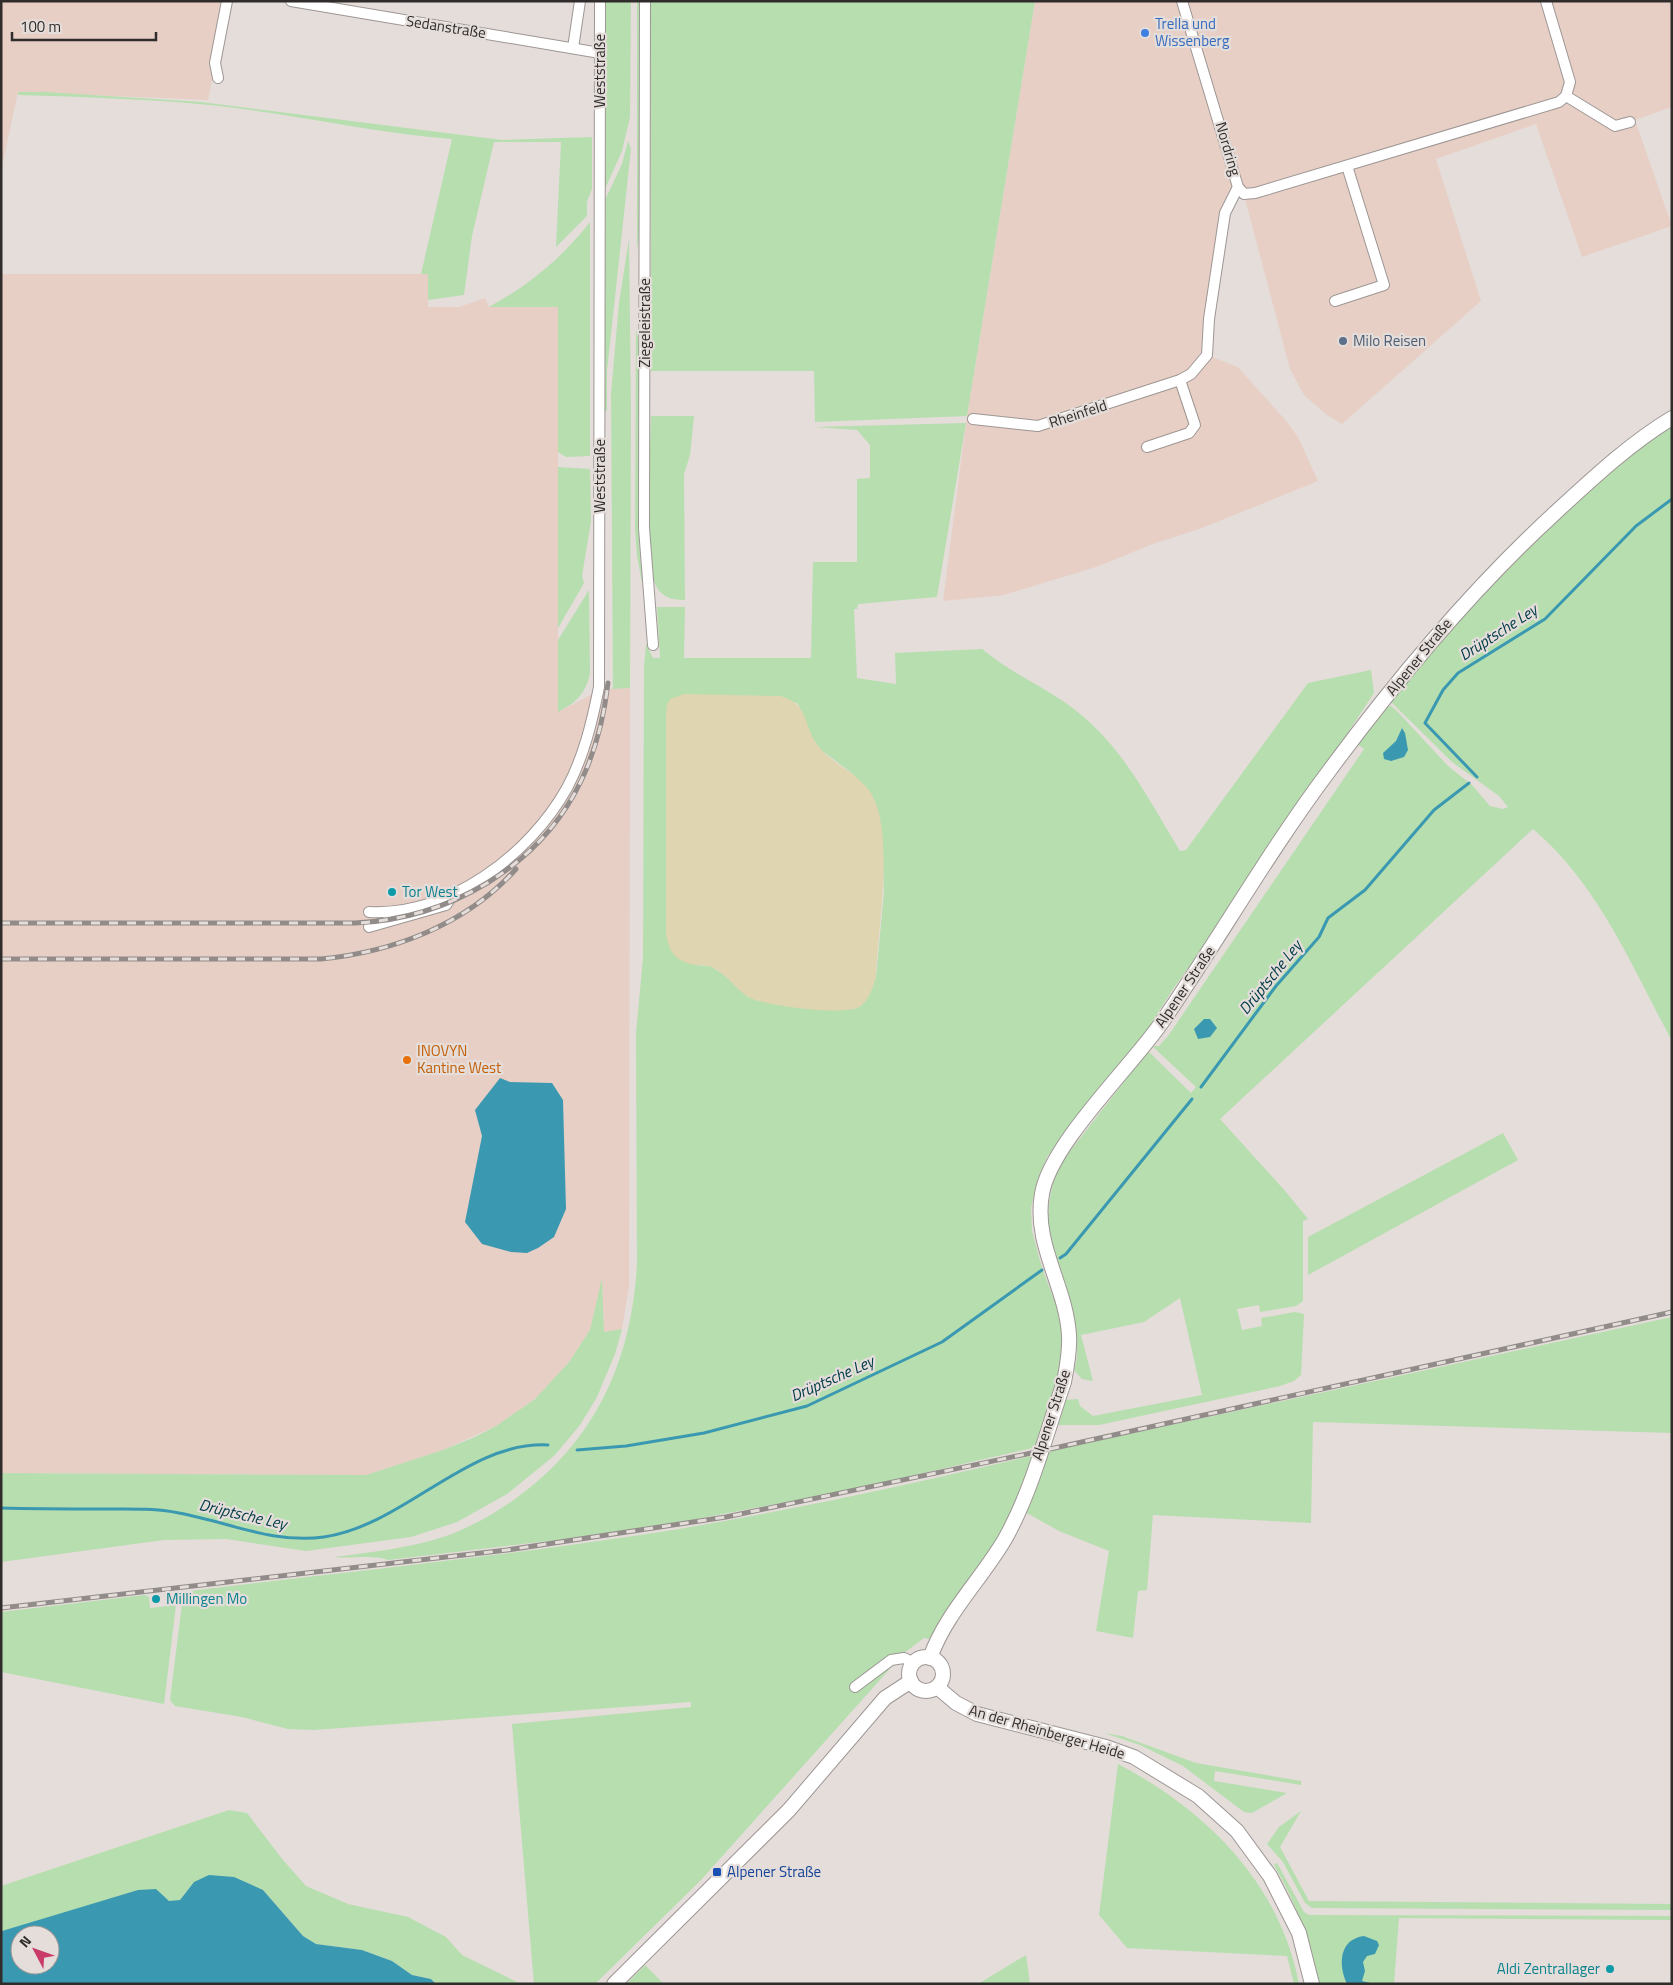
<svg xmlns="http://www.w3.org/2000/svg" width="1673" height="1985" font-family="'Titillium Web',sans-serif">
<rect width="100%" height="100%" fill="#e4ddda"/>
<!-- industrial -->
<g fill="#e7cfc5">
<polygon points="1,1 228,1 208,100 18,92 1,171"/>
<polygon points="1035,1 1672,1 1672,107 1635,120 1672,226 1582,257 1536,124 1436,159 1481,301 1342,424 1327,415 1304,395 1290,369 1244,195 1231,198 1207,355 1238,367 1287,422 1298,437 1318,481 1202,528 1150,545 1099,566 1004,595 943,601 966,423"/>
<polygon points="1,274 428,274 428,307 459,307 485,298 489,307 558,307 558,712 602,689 630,688 629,1287 622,1329 604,1332 602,1281 590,1330 569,1362 535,1399 496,1426 443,1450 366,1475 1,1473"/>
</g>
<!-- green -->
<g fill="#b7deaf" fill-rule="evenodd">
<polygon points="605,1 631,1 630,117 622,151 605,189"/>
<polygon points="637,1 641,1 642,210 637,251"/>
<polygon points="651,1 1035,1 967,416 815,422 814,371 651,371"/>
<path d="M18,92H46L201,102L502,140L592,137V189L587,202V216L556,247L561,142H494L472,236L464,295L428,300V274H421L452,139C374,133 297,115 219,106C152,99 85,97 18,95Z"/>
<polygon points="628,141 631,149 607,371 607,411 604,411 605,200 622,164"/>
<path d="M590,222V456L566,457L558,452V307H489C529,285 561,259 590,222Z"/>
<polygon points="629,239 631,411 630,688 613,689 611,394 619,303"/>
<polygon points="636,329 640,346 639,543 643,588 637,556 635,528"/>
<path d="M651,416H694L690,455L684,474L685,600C664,600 656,592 651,572L648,506Z"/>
<path d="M1672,418V1041C1632,967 1599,885 1533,829L1220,1119L1286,1192L1308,1219L1303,1221V1301L1296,1306L1260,1312L1259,1305L1237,1309L1242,1330L1262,1326L1261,1318L1295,1312L1304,1314L1301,1375L1294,1381L1280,1386L1099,1425H1055L1064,1400L1078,1399L1080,1406L1093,1416L1202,1395L1180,1298L1144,1322L1081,1335L1093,1381L1082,1379L1074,1370C1087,1337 1056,1261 1048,1226C1048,1203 1051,1185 1060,1164L1148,1051L1191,1093L1196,1087L1152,1046H1159L1168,1036L1364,749L1357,744L1386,707L1391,706L1397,711L1448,766L1472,785L1490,806L1503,809L1508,807L1499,796L1452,762L1386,697L1518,548Z"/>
<path d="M966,423L937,597L858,604L857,609H854L857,678L896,684L895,653L982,649C1007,670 1036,683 1063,701C1120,740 1145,794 1180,851L1186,850L1308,683L1371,670L1374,693L1241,895L1173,989L1140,1041L1047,1157L1037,1182L1031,1208L1032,1231L1042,1268L1062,1320L1065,1360L1037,1447L841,1492L691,1520L565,1539L388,1560C373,1554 351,1559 334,1557C373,1552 412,1548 449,1535C473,1526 495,1513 515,1499C596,1441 632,1360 637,1263L636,1033L643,958L644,667L646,644L653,658H660L657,607H685L684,658H811L813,562H857V479L870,478V445L857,430L815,427ZM745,696H780L798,704L812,738L821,750L853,774L883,868L884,892L876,977L866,999L861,1006L853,1009L800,1008L748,997L723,974L710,966L696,965Z"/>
<polygon points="558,467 590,469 591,521 582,576 584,583 558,628"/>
<path d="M589,590L590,674C585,694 576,703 558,712V640Z"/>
<polygon points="1503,1133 1518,1160 1308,1275 1308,1237"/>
<polygon points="602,1278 604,1332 622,1329 615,1354 597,1397 580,1425 555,1455 507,1494 457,1522 411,1537 306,1551 226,1539 164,1540 1,1562 1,1473 366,1475 443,1450 475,1437 496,1426 535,1399 569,1362 590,1330"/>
<polygon points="1672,1317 1672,1433 1313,1422 1311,1523 1153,1515 1147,1590 1138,1591 1133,1638 1096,1631 1109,1551 1059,1531 1025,1512 1046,1452"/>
<path d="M1035,1455L1012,1518L962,1595L929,1639L924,1638L904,1653L701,1880L595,1984H534L512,1724L691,1707V1702L314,1730L288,1729L242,1717L175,1706L170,1700L182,1604L190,1591C343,1572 495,1557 647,1534C777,1514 906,1485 1035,1455Z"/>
<polygon points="145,1595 149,1597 150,1608 176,1605 164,1704 1,1672 1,1612"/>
<polygon points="1104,1733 1122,1736 1196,1763 1301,1781 1301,1785 1215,1771 1214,1781 1287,1793 1252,1813 1244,1812 1183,1766 1140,1745"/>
<path d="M1118,1764C1206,1810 1280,1883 1299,1984H1294L1287,1956L1127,1948L1099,1915Z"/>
<polygon points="229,1810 247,1813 283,1860 306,1886 348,1904 408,1917 446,1937 462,1955 521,1984 436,1984 431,1979 412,1975 392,1961 362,1950 316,1944 303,1936 263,1890 194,1882 180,1900 1,1931 1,1886"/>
<polygon points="1301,1811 1280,1847 1309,1901 1672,1904 1672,1910 1312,1908 1305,1903 1283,1862 1267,1844 1279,1827"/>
<path d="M1277,1863L1304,1912L1309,1915L1672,1916V1920L1399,1918L1394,1984H1318C1310,1940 1296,1903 1274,1865Z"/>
<polygon points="1026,1955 1030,1984 978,1984"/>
<polygon points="645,1965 664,1984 626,1984"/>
</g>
<!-- sand -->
<path fill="#dfd5b0" d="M684,694L780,696C811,705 802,726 819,747C830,762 855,772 868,789C897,826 877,932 876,977C873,987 869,1001 859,1007C843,1016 767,1006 750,998C736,990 727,974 712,967C707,965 702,965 697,965C677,963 668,952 666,933V714L667,705L670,699Z"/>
<!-- water -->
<g fill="#3a99b1" fill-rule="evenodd">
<polygon points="1402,728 1405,733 1408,750 1404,757 1391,761 1384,759 1383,753 1396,741"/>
<polygon points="1204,1019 1210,1019 1217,1028 1210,1037 1198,1039 1194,1029"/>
<polygon points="500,1078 510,1082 552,1083 563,1100 566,1209 554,1237 538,1248 527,1253 511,1252 482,1244 465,1222 482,1136 475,1110"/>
<path d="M209,1875L234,1877L263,1890L303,1936L316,1944L362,1950L392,1961L412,1975L431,1979L436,1984H1L2,1931L138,1890L156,1889L169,1901L180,1900L194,1882ZM20,1935H50V1965H20Z"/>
<path d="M1364,1936L1377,1941L1379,1945L1375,1954L1367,1956L1363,1962L1365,1971L1362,1981L1374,1984H1347C1338,1965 1339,1939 1364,1936Z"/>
</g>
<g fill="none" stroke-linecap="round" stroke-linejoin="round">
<!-- stream -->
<g stroke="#3a99b1" stroke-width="3">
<polyline points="1477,777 1425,723 1443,690 1458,673 1545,619 1636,526 1672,499"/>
<polyline points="1201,1087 1276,986 1319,937 1328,918 1365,890 1434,810 1469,783"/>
<polyline points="1060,1258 1066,1254 1192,1099"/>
<polyline points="577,1450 626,1446 704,1433 807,1406 942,1342 1042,1270"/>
<path d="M1,1508C35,1509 69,1509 104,1509C129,1509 154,1508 179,1513C228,1522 273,1544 324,1537C405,1525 467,1441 548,1445"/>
</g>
<defs>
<g id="street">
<polyline points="291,1 600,53"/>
<polyline points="645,1 644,528 653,645"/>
<polyline points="1182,1 1238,187 1244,194 1255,193 1559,102 1566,96 1570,82 1546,1"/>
<polyline points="573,48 580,1"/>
<polyline points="218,78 215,63 227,1"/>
<polyline points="1566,96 1615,126 1630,122"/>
<polyline points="1335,301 1384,285 1347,166"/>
<polyline points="973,419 1038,426 1180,380 1191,374 1207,355 1209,319 1225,213 1238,187"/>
<polyline points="1147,447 1189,433 1195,425 1180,380"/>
<path d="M369,912C448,916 529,856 567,788C584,756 592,722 599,687L600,1"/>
<polyline points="369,927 446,905 453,894"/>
<polyline points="855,1687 891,1660 904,1658 914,1663"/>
</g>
<g id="secondary">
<circle cx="926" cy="1674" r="17"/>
<path d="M930,1658C946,1613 981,1580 1005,1539C1032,1491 1046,1434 1064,1382C1067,1367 1070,1351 1069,1335C1066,1286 1033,1244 1042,1194C1050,1144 1132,1066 1162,1022C1219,939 1269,851 1329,771C1397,679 1471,590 1555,513C1592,479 1629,444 1672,418"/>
<polyline points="937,1687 956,1703 977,1714 1106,1747 1134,1757 1198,1796 1237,1831 1270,1876 1299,1933 1312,1984"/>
<polyline points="614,1984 789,1810 885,1698 911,1681"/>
</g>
</defs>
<!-- street casing -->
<use href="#street" stroke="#9d9694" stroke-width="12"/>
<!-- secondary casing -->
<use href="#secondary" stroke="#9d9694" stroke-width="16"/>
<!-- street -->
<use href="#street" stroke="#fff" stroke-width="10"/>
<!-- secondary -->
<use href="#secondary" stroke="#fff" stroke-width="14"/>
<defs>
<g id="rail">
<path d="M1,923H355C448,919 540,867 581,781C596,750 604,717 608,683"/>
<path d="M2,959H321C394,952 467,924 516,869"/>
<polyline points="1,1608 507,1550 726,1517 1041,1451 1672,1312"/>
</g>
</defs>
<!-- rail casing -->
<use href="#rail" stroke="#918b89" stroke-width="5"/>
<!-- rail -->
<use href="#rail" stroke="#e4ddda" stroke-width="3" stroke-dasharray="9" stroke-linecap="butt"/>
</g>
<!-- markers -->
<circle fill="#3f7fe0" stroke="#e4ddda" stroke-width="2" cx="1145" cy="33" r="5"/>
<circle fill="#5c6f8a" stroke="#e4ddda" stroke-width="2" cx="1343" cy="341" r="5"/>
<g fill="#0f9aa8" stroke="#e4ddda" stroke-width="2">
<circle cx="392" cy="892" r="5"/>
<circle cx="156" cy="1599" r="5"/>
<circle cx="1610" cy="1969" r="5"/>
</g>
<circle fill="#e8710a" stroke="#e4ddda" stroke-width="2" cx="407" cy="1060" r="5"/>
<rect fill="#1a4fb4" stroke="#e4ddda" stroke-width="2" x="712" y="1867" width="10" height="10" rx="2.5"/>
<g text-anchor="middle" stroke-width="4.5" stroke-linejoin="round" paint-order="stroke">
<!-- shop labels -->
<g font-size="15" fill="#366cbe" stroke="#e4ddda" text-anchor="start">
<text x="1155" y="29">Trella und<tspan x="1155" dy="17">Wissenberg</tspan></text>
</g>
<!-- street labels -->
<g font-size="15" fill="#2f2c2b" stroke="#e4ddda">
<text transform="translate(446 27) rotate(9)" y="5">Sedanstraße</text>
<text transform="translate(600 71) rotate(-90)" y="5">Weststraße</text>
<text transform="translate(1228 149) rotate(74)" y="5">Nordring</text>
<text transform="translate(645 323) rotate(-90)" y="5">Ziegeleistraße</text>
<text transform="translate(1078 414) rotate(-18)" y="5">Rheinfeld</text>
<text transform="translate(600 476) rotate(-90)" y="5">Weststraße</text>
<text transform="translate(1419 657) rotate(-51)" y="5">Alpener Straße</text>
<text transform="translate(1185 987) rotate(-56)" y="5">Alpener Straße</text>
<text transform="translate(1051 1415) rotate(-72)" y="5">Alpener Straße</text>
<text transform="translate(1047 1732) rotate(16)" y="5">An der Rheinberger Heide</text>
</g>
<!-- service labels -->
<g font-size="15" fill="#4e5e75" stroke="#e4ddda" text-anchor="start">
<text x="1353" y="346">Milo Reisen</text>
</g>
<!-- culture labels -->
<g font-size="15" fill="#0d838f" stroke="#e4ddda" text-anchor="start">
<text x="402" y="897">Tor West</text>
<text x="166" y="1604">Millingen Mo</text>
<text x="1600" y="1974" text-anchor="end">Aldi Zentrallager</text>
</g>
<!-- food labels -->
<g font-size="15" fill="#c56008" stroke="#e4ddda" text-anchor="start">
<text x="417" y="1056">INOVYN<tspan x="417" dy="17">Kantine West</tspan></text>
</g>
<!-- transit labels -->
<g font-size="15" fill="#164399" stroke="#e4ddda" text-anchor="start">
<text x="727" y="1877">Alpener Straße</text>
</g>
<!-- water labels -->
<g font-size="16" font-style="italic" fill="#003b48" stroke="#e4ddda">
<text transform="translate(1498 632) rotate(-33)" y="6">Drüptsche Ley</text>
<text transform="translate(1270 977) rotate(-51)" y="6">Drüptsche Ley</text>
<text transform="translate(832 1378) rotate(-24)" y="6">Drüptsche Ley</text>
<text transform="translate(243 1514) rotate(13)" y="6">Drüptsche Ley</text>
</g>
</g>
<!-- border -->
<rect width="1673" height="1985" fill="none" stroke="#2f2c2b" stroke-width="5"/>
<!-- north arrow -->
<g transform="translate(35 1950) rotate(311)"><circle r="24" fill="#e4ddda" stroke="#9c9694"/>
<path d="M0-4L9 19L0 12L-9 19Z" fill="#c93c6a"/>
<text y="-8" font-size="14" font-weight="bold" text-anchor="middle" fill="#2f2c2b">N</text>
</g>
<!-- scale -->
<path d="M12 32v8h144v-8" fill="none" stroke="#2f2c2b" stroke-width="2.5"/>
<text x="20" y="32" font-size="15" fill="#2f2c2b" stroke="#e4ddda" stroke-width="4" paint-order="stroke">100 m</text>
</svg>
